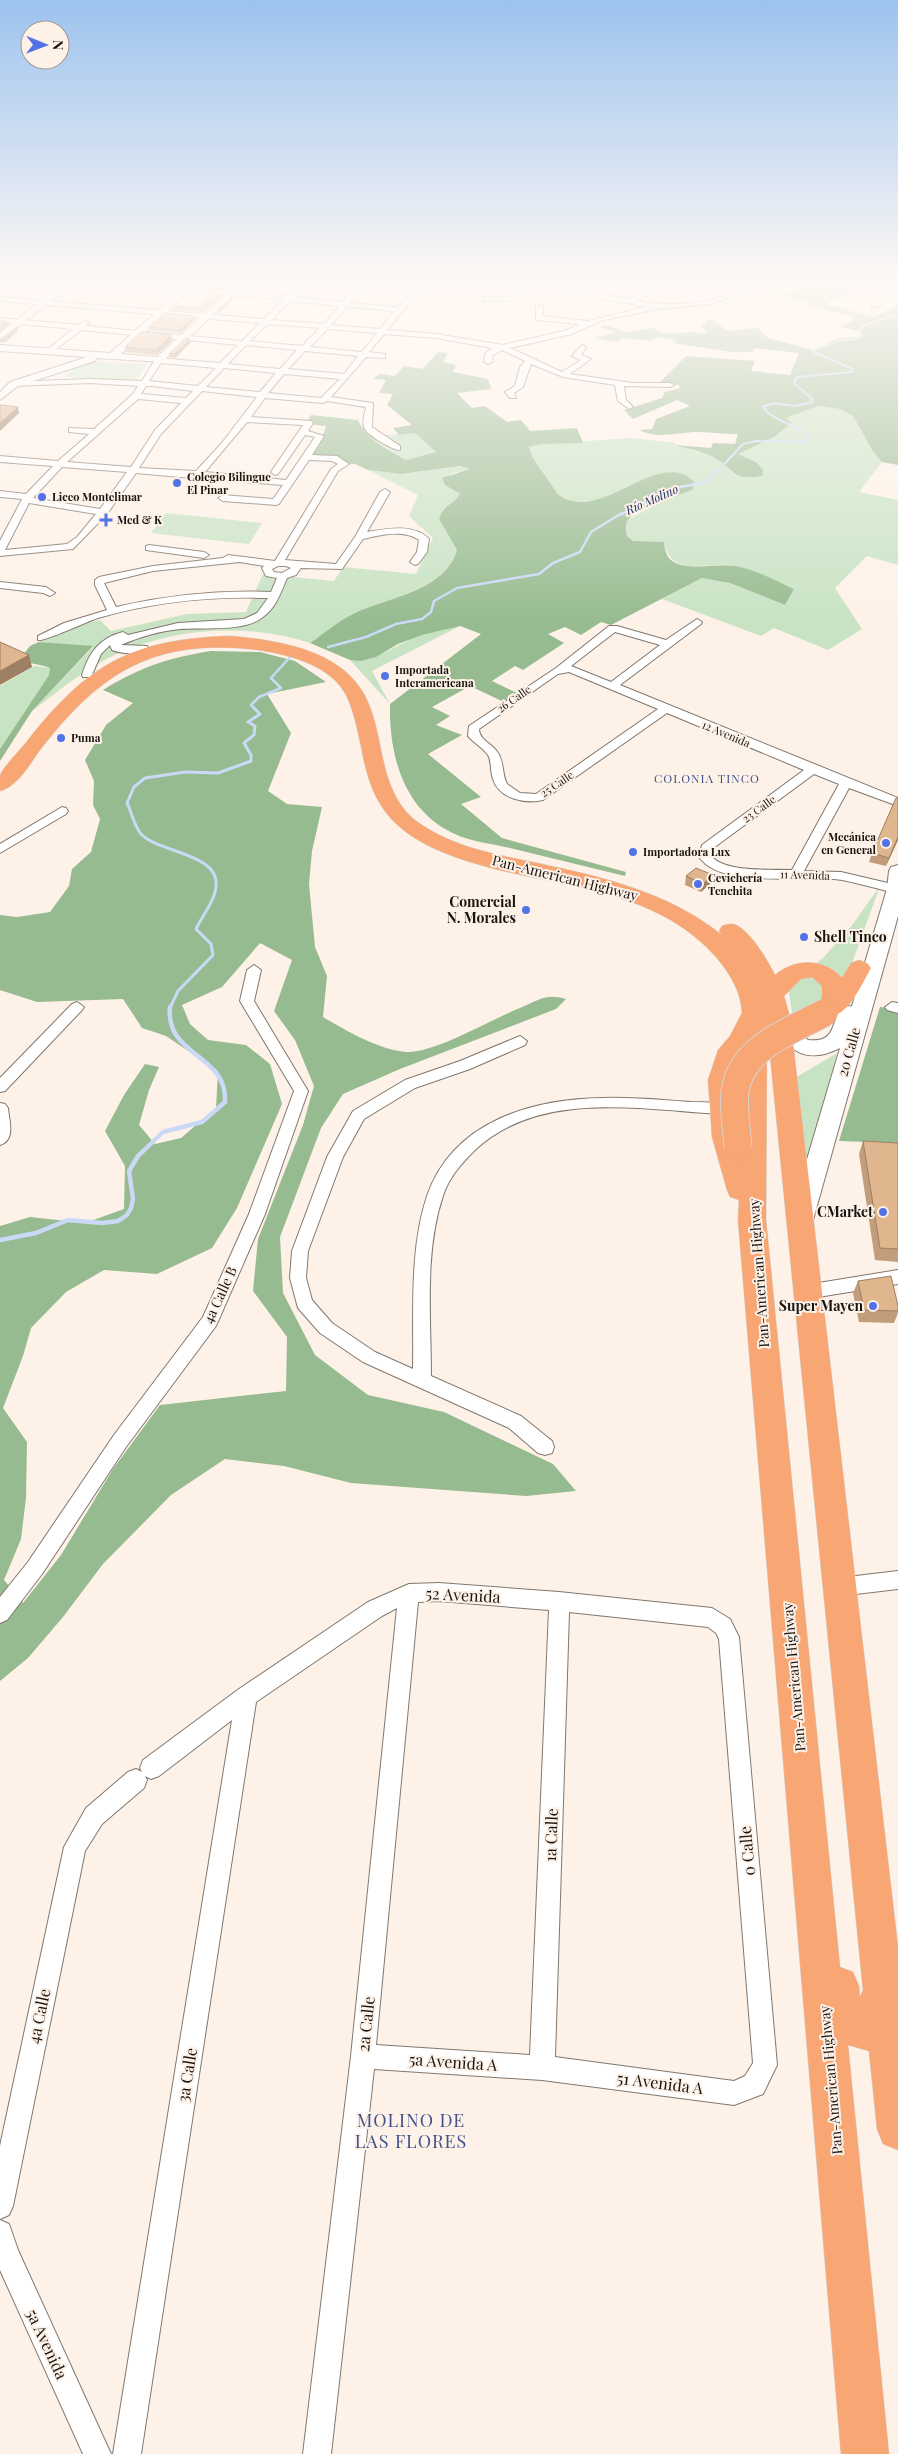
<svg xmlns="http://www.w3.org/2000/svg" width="898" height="2454" font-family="'Playfair Display',serif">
<rect width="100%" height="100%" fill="#fef2e8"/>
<!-- green -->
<g fill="#c8e3c4">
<polygon points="93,361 147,364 136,382 64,377 73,369"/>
<path d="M818,406L840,409L853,416L872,450L882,462L859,492L898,500V565L867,556L835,588L862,629L828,650L774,628L761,636L662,599L702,578L730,583L785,605L794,589C779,582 752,570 736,566C708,560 672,580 664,542L633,541L627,536L626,526L629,519L695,483C692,480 688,476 683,474C645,462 596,522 559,495C555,492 552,484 548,480C541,469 532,460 529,447L541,444L632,438L676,443L675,445C687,449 702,452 713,457C736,469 731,481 762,476L756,462L738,454L774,437L792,423L785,418Z"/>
<polygon points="415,432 437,452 406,460 370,437"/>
<path d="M460,466L471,469L450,474L445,485L460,494C452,507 446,501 439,519L457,550C444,591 389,597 355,613C339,620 325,633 310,643C248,623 176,627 117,654C85,668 59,691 32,711L93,647L39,642L75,626L100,620L111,631L187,614L246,612L263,574L334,581L343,567L416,574L433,538L409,516L418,495L368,470L401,474Z"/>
<polygon points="166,513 262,523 249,544 151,533"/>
<path d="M460,626L372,671L390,704L350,660C377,662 397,643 422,635C434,631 447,629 460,626Z"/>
<polygon points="34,666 50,668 49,675 0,749 0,686"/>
<polygon points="880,886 851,966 838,992 793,1020 788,985 823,958 853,924"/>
<polygon points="837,1053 805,1171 793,1079"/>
</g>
<!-- forest -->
<g fill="#96bb90" fill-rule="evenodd">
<path d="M828,285L851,289L826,304L874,317L898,306V465L882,462L872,450L853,416L840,409L818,406L786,418L792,423L774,437L738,454L756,462L763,470L762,476C730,481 736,469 713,457C702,451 687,449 675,445L711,448L713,443L735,444L738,434C723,434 708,432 694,432C675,433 656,439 639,430L652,429L656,419L690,406L677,400L633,419L624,410L662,398L665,392L681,388L678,385L656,386L686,356L755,361L751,371L790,375L799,353L755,348L752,352H731L674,343L677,340L657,337L651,341L622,338L619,342L595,338L616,332L600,327L606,325L625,332L653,328L664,334L693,332L697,334L707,332L700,325L707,324L705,321L713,320L727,331L757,328L768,338L813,350L840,338L862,337L861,332L841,327L856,318L809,305L813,303L750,288L759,287L785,294L806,286L817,290Z"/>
<path d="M438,352L448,353L443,362L456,365L453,372L488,379L491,389L457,393L472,408L485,406L507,422L521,420L530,431L577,428L583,443L541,444L529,447C532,460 541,469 548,480C552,484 555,492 559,495C597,522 645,461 683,474C688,476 692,480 695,483L692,490C677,496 635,508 628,520C625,525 626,530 627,536L633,541L664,542C665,549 666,558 674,562C690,571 718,563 736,566C756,570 775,580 794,589L785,605L730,583L702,578L611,625L601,622L581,635L565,627L548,634L564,643L523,670L515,666L492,681L517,693L506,703L470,686L432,707L450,716L436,725L462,735L428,754L481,797L461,804L502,838L626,872L625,876C588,867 551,858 514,849C491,843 466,842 445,829C401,803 389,751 390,704L481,634L460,626L422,635L398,644L376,657L361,661L350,660L310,643C325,633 339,620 355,613C389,597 445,591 457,550L439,519C446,501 452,507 460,494L445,485L442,478L470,469L460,466L401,474L368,470L355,464L308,459L320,445L326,426L306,424L311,415L358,420C367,440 388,449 406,460L436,452L415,433L399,435L393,428L412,425L387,405L393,394L379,393L386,380L373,379L379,374L395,376L404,366L423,369Z"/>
<path d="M39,642L93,646L32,711L0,761V749L49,675L50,668C41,664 29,664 19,660L30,646Z"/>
<path d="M211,651L260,652L295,661L326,682L267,694L291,733L268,791L287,804L322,807L312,851L309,884L315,947L327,976L323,1017C347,1031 379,1050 407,1052C435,1053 492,1019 520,1008C539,1000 546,993 566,999L556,1009L400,1069L343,1094L321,1128L280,1237L283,1293L315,1355L368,1395L444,1412L553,1464L576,1491L526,1496L351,1483L284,1466L225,1459L171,1495L103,1564L63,1617L28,1658L0,1681V1226L30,1217L85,1223L124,1209L125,1166L105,1131L124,1095L145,1064L159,1067L149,1090L139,1125L155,1144L181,1138L216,1108L218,1071L166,1036L142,1028L123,999L37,1002L0,990V915L17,917L50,912L69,886L72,869L91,852L100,819L93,805L94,781L85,760L106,725L133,703L103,690C140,667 168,658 211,651ZM260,943L292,960L274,1011L295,1040L314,1086L303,1125L258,1239L253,1291L287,1337L286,1391L160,1405L113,1469L61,1555L23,1603L4,1580L21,1539L26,1498L27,1442L3,1408L23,1356L31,1328L66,1292L104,1270L157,1274L212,1248L237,1208L282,1104L270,1064L246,1045L208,1040L190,1024L182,1005L222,987Z"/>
<polygon points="880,1007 898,1009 898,1143 839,1141"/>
</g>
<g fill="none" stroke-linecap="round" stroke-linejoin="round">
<!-- stream-far3 -->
<path stroke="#cad9f6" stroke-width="2" d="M717,472L743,444L756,441L805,442L808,436C795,422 774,423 763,407L774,403L795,406L812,402V399L794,383L797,377L852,372V369L812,351L838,341L855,339L860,335L862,326L898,314"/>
<!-- stream-far2 -->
<g stroke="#cad9f6" stroke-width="2.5">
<polyline points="328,647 366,637 396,624 422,619 431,612 434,601 457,588 539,574 553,563 580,552 591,532 617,516 675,488 707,482 718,470"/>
<polyline points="255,709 251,705 259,697 281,688 271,678 291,656"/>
</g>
<!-- stream-far1 -->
<path stroke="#cad9f6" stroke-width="3" d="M170,1008L178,991L213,955L211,944L196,929C202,916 212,905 215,892C226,853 160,854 141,834C134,826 132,813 127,803L134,787L145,778L185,772L218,773L251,761V755L244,743L254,735L255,726L248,722L260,714L254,708"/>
<!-- stream -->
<path stroke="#cad9f6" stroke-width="4.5" d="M0,1240L36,1233L68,1220L102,1223L118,1221L127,1215L131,1208L133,1199L129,1171L138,1156L163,1132L202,1122L225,1102C228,1054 165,1057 170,1007"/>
<defs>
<g id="minor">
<polygon points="6,282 14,282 0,291 0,286"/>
<polygon points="35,282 158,287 162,289 158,291"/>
<path d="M302,282H309L295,297L343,302L354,285L338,282L418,287L479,282H541L629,299L662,282H671L637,301C660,305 687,305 711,300C732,295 752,282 774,282L711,304L657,309L600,321L572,334L510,348L562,372L581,360L572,356L582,345L586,347L581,355L591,359L570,374L633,383H670L674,385L670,387L624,386L626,400L633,407L629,409L618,401L615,385L563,377L531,364L523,387L514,393L516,398H510L505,392L515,386L520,367L525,361L502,350L493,355L492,362L488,364L484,362L485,354L492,348L436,338L384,334L369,352L385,354V358L366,357L331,397L373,403L372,427L400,446V450C394,451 365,434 364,427C362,422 365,412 366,407L327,401L323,403L265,398L251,417L312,421L313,423L308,431L324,436L312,455L337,456L349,464L338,471L285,560L336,564L355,537L380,492L385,489L390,492L367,532C386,529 414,523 429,539L427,552L418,564L415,565L410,562L417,552L419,540C404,529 380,535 363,539L342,569L301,568L296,575L287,578C281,592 276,608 263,617C245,632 204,627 180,629C160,631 139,637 121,645L147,646L148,648C140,655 122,654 112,650L110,645L101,654L91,677H83L82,675C89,653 99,638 123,632L128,635L178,623L244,619L257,613L268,598C211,596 153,602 98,618C88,621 44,642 38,640V636L64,623L107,610L95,585V580L99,577L153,566L223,558L228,555L275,561L331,469L338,464L332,461L309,460L279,504L276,505L223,501L218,498L223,495L273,499L283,485L219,480L199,476L191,478L136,473L107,514L73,549L0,556V541L22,499L0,497V491L26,494L53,466L0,462V456L58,461L89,434L69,432V428L94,429L133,394L138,386L90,383L14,386H11V382L90,379L142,381L156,358L220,363L238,345L81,330L50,354H47V350L73,329L0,322V318L78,325L85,321L89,323L86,326L242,341L260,323L0,301V297L264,319L283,300L234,295H231V291L287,296ZM361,286L412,291L397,307L350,303ZM483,286H513L511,296L484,297V301H487L517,300L520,286H539L646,307L588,321L543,316V306L536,304V320L580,324L567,330L503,345L436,334L387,330L420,291ZM291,301L340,306L324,324L272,320ZM347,307L394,311L380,329L331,325ZM268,324L320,328L302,346L250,341ZM327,329L377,333L362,352L310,347ZM246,345L297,350L280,369L228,364ZM305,351L358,356L344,374L288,369ZM161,363L216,368L198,386L149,381ZM224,368L276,373L260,392L206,387ZM284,374L340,379L321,398L268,393ZM146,386H152L193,391L186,398L141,394ZM202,391L257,397L221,444L196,471L139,468L161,434ZM138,399L181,403L155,430L131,467L67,462ZM247,422L303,425L271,472L275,475L278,474L305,435L315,437L286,480L205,472ZM62,467L127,472L100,509L33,498ZM29,503L96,514L77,537L67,544L5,550ZM240,562L264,566L262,568L266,576L277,578L271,592C219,590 168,595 116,607L104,583L153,571ZM278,566H286L291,568L282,573L274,572L272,569Z"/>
<polygon points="890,282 897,282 893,294 878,307 872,307 872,303 887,291"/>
<polygon points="149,545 204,552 209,555 204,558 146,550 146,546"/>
<polygon points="0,582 46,587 55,593 50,596 43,593 0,588"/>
<path d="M697,619L702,622L701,624L620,685L898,798V806L849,788L804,871L841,872L892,884L893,887L892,890L887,891C872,887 857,883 842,880C805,874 722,890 699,857L702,845L804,770L667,713L543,800C525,804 499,799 493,779C490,771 492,762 488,755C483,748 474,743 468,736L469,726L556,668L609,626H617L666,640ZM615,632L660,645L611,682L571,666ZM569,672L658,709L536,794L520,793L507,784C502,774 504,762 498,753C493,744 479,740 479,729L558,674ZM814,774L839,784L792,870C770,869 726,873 711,856L712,849Z"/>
<polygon points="62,807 66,808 68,811 66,814 0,853 0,844"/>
<polygon points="254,965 261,970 254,1001 308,1091 265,1214 216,1326 126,1447 42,1574 7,1620 0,1623 0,1597 28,1562 114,1435 203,1317 249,1214 294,1091 240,1001 247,970"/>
<polygon points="77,1002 84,1007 82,1010 5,1091 0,1092 0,1078 72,1004"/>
<polygon points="892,1002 898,1003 898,1013 887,1010 885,1007"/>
<path d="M520,1036L527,1041L525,1045L470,1069L415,1088L364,1119L343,1157L308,1251L306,1278L312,1300L332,1323L375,1352L413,1369C414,1313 409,1250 427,1196C453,1121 532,1099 603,1098C632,1097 661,1100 690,1102C702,1102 716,1102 727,1105L730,1109L727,1113L722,1114C642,1110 540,1089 475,1150C462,1163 449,1177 443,1196C424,1252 431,1318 431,1376L521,1416L552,1441L554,1447L552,1453L545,1455L538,1453L509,1428L363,1362L320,1333L298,1308L290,1278L292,1251L327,1157L353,1111L405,1080L460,1061Z"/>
<path d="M0,1103L5,1104L8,1108C9,1121 16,1140 0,1145Z"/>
<polygon points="898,1270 898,1284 806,1299 800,1297 798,1292 800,1287 806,1285"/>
<polygon points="898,1571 898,1589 839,1596 832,1594 829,1587 832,1580 839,1578"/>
<path d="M439,1583L559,1592L712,1608L730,1619L739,1637L777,2065L763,2094L734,2105L542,2080L374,2069L331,2454H303L351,2056L397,1608L382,1616L256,1702L141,2454H113L232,1720L159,1776L151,1779L145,1776L147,1780L144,1788L102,1824L85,1851L13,2206L9,2215L0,2219V2146L64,1847L86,1808L128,1772L136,1769L142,1772L140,1768L143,1760L239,1689L368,1602L409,1584ZM439,1601L549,1610L530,2055L376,2045L418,1602ZM569,1612L708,1627L716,1633L719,1639L753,2063L745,2076L734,2081L555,2057Z"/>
<polygon points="0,2220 9,2224 18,2250 111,2454 83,2454 0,2270"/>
</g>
<g id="tertiary">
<polygon points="65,282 75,282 0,341 0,333"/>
<path d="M135,282L184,288L190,282H199L193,288L231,290L240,282H249L162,362L96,358L95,361L18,386L0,400V392L10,382L87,357L0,351V345L110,353L178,293L158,292ZM188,293L225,295L157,357L121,354Z"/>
</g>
<path id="secondary" d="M898,865V916L813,1220L809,1226L801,1229L793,1226L789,1220L840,1048C802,1067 786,1047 768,1017L771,1012L778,1010L785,1012L799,1032L808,1040C836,1043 831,1024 841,1007L852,1006L887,889L889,871L891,867Z"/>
<path id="trunk" d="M230,636C276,640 339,649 364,694C374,712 378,735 382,755C388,782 396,807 419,823C453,847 497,855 537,863C603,877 668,892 722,935L719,931L722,926C727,924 733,923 738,926C752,934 768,961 775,975C795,958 824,958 842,978L851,963L859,960L867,963L871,968C860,987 846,1023 821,1016L817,1010L822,997V986L812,977L801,979L784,996L790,1017L898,1947V2150L883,2144L877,2129L869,2051L848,2045L889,2454H841L738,1220L739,1200L730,1197L727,1190L712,1137L708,1080L718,1050L730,1036L742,1013C741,991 730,974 716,957C643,875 526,891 433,848C385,825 370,797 361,746C357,729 354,711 346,695C325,653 244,645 203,648C127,653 85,693 40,750C30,764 17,787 0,791C0,786 0,781 0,776C1,769 23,747 28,740C88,664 132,639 230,636ZM767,1025L863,1990L860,1997L859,1986L853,1972L840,1967L766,1220ZM742,1052L741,1148C734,1122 729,1077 742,1052Z"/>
</defs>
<!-- minor casing -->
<use href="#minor" stroke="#81776d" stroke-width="2"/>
<!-- tertiary casing -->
<use href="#tertiary" stroke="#81776d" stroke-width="2"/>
<!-- secondary casing -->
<use href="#secondary" stroke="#81776d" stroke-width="2"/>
<!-- trunk casing -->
<use href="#trunk" stroke="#d5d5d4" stroke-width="1"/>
<!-- minor -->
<use href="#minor" fill="#fff" fill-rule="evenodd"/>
<!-- tertiary -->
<use href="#tertiary" fill="#fff" fill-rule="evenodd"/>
<!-- secondary -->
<use href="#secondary" fill="#fff" fill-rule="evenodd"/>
<!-- trunk -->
<use href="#trunk" fill="#f8a674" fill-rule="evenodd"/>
<defs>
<path id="trunk-bridge" d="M738,1147C737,1129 733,1110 735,1092C740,1048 790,1031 824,1013"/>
</defs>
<!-- trunk-bridge casing -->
<use href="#trunk-bridge" stroke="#d5d5d4" stroke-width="29" stroke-linecap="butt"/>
<!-- trunk-bridge -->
<use href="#trunk-bridge" stroke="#f8a674" stroke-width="27"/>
</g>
<!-- wall -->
<g fill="#c19d7b">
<polygon points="237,282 230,288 219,288 219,283"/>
<polygon points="220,293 220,297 203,312 173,310 172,306 197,307"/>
<polygon points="195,319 180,333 150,330 149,327"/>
<polygon points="171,335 172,341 156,355 125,352 125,347"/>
<polygon points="190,339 191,342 175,358 170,357 169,354"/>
<polygon points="898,840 886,866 869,862 872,853"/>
<polygon points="713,875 711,883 701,892 685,885 686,876"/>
<polygon points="863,1141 898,1143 898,1262 875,1260 859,1154"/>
<polygon points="858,1281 898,1306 898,1313 894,1323 859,1322 853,1293"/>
</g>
<!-- shaded-wall -->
<g fill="#9d7f64">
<polygon points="231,282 237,282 230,288 230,283"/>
<polygon points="220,293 220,297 203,312 203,309"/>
<polygon points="235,294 235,297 220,313 220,310"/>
<polygon points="195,316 195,319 180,333 180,330"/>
<polygon points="7,321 8,325 0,331 0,327"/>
<polygon points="17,327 18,331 6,342 0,343 0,340"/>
<polygon points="171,335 172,341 156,355 156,350"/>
<polygon points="190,339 191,342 175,358 175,354"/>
<polygon points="18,407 19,413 0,431 0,423"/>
<polygon points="29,655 32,667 0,685 0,671"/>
<polygon points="898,837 898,840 886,866 889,858"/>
<polygon points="713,875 711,883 701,892 703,884"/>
</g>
<!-- building -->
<g fill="#e0b68f" stroke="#9d7f64">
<polygon points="211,293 220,293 203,309 172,306 197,307"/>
<polygon points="235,294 220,310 217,310"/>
<polygon points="164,313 195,316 180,330 149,327"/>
<polygon points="0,321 7,321 0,327"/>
<polygon points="17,327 5,338 0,340 0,339"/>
<polygon points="141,332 171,335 156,350 125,347"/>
<polygon points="186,338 190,339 175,354 169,354"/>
<polygon points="0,405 18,407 0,423"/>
<polygon points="0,642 29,655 0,671"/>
<polygon points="896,798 898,798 898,837 889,858 872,853"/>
<polygon points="696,868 713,875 703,884 686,876"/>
<polygon points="863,1141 898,1143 898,1249 880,1248"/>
<polygon points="891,1276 898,1306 898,1311 864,1310 858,1281"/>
</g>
<!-- sky -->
<linearGradient id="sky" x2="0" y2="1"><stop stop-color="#9cc3ee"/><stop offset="0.45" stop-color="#fff9f5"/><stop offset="1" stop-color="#fff9f5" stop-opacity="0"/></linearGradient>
<rect width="898" height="626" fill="url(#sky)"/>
<!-- markers -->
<g fill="#5272e7" stroke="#fef2e8" stroke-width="2">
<circle cx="177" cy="483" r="5"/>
<circle cx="42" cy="497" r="5"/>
<path d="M103.5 512.5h5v5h5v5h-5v5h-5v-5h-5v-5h5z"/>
<circle cx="385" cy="676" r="5"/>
<circle cx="61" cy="738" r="5"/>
<circle cx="886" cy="843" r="5"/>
<circle cx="633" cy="852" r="5"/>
<circle cx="698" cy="884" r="5"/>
<circle cx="526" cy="910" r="5"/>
<circle cx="804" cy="937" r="5"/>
<circle cx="883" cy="1212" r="5"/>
<circle cx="873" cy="1306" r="5"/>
</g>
<g text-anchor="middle" stroke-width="4" stroke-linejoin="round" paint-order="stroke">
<!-- far-poi labels -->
<g font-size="11" font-weight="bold" fill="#181410" stroke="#fef2e8" text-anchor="start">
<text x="187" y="481">Colegio Bilingue<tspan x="187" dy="13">El Pinar</tspan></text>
<text x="52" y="501">Liceo Montelimar</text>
<text x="117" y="524">Med &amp; K</text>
<text x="395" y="674">Importada<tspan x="395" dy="13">Interamericana</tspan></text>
<text x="71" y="742">Puma</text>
<text x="876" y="841" text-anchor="end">Mecánica<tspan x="876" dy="13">en General</tspan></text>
<text x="643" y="856">Importadora Lux</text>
<text x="708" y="882">Cevichería<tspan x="708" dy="13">Tenchita</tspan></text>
</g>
<!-- far-street labels -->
<g font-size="11" fill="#181410" stroke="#fef2e8">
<text transform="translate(514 699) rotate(-35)" y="4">26 Calle</text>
<text transform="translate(726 734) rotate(23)" y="4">12 Avenida</text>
<text transform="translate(557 784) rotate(-34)" y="4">25 Calle</text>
<text transform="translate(759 809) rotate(-36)" y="4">23 Calle</text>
<text transform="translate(805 875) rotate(2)" y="4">11 Avenida</text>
</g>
<!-- far-water labels -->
<g font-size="12" font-style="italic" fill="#172f66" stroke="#fef2e8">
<text transform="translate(652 500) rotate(-24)" y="4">Río Molino</text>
</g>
<!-- far-neighbourhood labels -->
<g font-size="12" letter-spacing="1" fill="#3f528e" stroke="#fef2e8">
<text x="707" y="783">COLONIA TINCO</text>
</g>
<!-- street labels -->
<g font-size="14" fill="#181410" stroke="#fef2e8">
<text transform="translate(565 878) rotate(14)" y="5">Pan-American Highway</text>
<text transform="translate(849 1052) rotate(-74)" y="5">20 Calle</text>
<text transform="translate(759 1273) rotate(-94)" y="5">Pan-American Highway</text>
<text transform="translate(220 1295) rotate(-65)" y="5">4a Calle B</text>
<text transform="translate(794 1677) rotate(-95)" y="5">Pan-American Highway</text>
<text transform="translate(831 2080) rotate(-95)" y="5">Pan-American Highway</text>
</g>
<!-- poi labels -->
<g font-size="14" font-weight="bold" fill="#181410" stroke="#fef2e8" text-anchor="end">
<text x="516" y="907">Comercial<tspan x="516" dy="16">N. Morales</tspan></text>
<text x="814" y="942" text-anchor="start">Shell Tinco</text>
<text x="873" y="1217">CMarket</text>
<text x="863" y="1311">Super Mayen</text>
</g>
<!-- near-street labels -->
<g font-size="16" fill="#181410" stroke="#fef2e8">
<text transform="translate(463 1595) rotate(3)" y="6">52 Avenida</text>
<text transform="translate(551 1835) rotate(-88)" y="6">1a Calle</text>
<text transform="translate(747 1851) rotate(-95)" y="6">0 Calle</text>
<text transform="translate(39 2016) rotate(-78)" y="6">4a Calle</text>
<text transform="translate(366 2024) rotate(-84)" y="6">2a Calle</text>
<text transform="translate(453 2062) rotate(4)" y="6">5a Avenida A</text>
<text transform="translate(187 2075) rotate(-81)" y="6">3a Calle</text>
<text transform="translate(660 2083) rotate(7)" y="6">51 Avenida A</text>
<text transform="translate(47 2344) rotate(65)" y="6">5a Avenida</text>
</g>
<!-- near-neighbourhood labels -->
<g font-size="18" letter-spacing="1" fill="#3f528e" stroke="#fef2e8">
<text x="411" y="2127">MOLINO DE<tspan x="411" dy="21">LAS FLORES</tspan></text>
</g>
</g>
<!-- north arrow -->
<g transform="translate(45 45) rotate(91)"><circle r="24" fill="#fef2e8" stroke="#a29992"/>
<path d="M0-4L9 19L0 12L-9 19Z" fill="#5272e7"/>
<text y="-8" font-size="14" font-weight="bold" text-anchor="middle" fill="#181410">N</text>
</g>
</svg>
